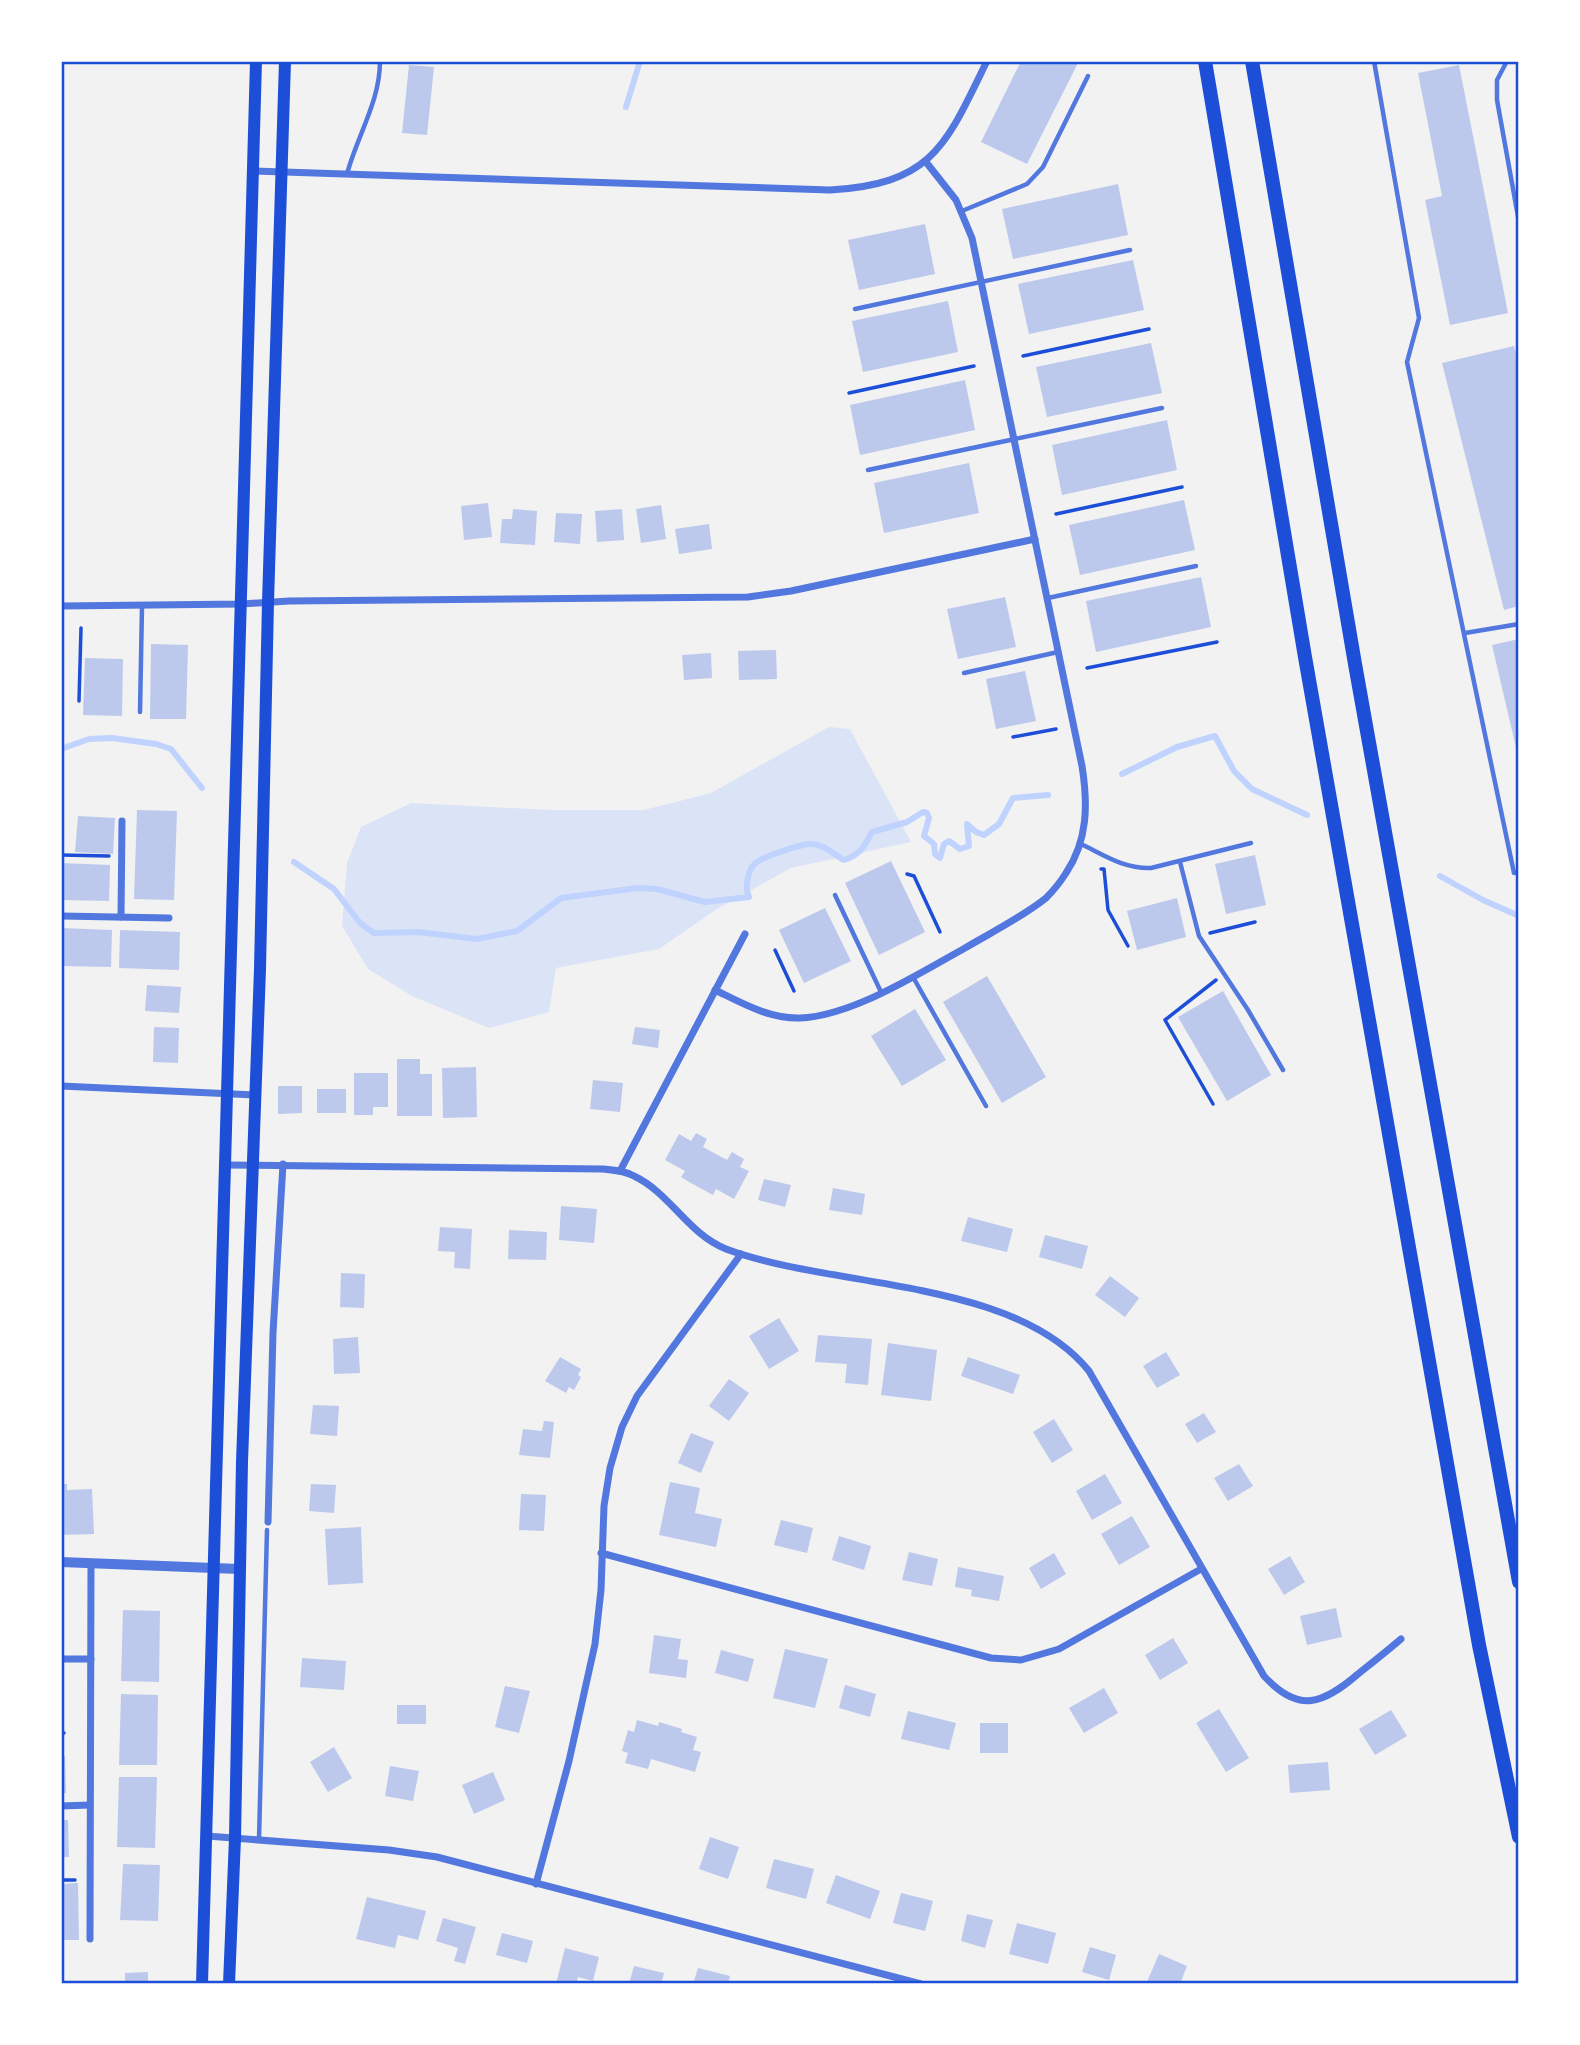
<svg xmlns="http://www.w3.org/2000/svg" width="1580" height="2045" font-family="Montserrat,sans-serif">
<rect width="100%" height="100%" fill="#f2f2f2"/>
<!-- green -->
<polygon fill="#dbe4f7" points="829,727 850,729 911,842 791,868 717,909 659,949 556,968 549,1012 489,1028 412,996 368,969 342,926 347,863 361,827 411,803 551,810 644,810 711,793"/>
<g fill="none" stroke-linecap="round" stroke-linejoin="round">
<!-- stream -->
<g stroke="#bfd3fe" stroke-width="6">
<polyline points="626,107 640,61"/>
<polyline points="61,749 89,739 112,738 156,744 171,749 202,788"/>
<polyline points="1122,774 1177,747 1215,736 1234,771 1252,789 1307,815"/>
<path d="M294,862L334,889L360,923L374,933L418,932L477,939L517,931L561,898L638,888L657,889L705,902L749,897C744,887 748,868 757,862C765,856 799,845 809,844C823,843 833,854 844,860C860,855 864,847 872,832L907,822L923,812L927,813L929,818L924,836L934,844L935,854L940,858L944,844L949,841L960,849L969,846L967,824L976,832L984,835L999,824L1013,798L1048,795"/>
<polyline points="1440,876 1483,900 1519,916"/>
</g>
</g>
<!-- building -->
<g fill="#bdc9ec">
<polygon points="1021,61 1079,61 1027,164 981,142"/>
<polygon points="409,65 434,67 427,135 402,133"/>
<polygon points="1459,65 1508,313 1450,325 1425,200 1442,196 1418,73"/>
<polygon points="1118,184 1128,235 1013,259 1002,209"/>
<polygon points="925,224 935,274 859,290 848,240"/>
<polygon points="1133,260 1144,310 1029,334 1018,284"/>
<polygon points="948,301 958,352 863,372 852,321"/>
<polygon points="1151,343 1162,393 1047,417 1036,367"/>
<polygon points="1514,346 1519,366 1519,606 1504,610 1442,363"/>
<polygon points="965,380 975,430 860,455 850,405"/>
<polygon points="1167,420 1177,470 1062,495 1052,445"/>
<polygon points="969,463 979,513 884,533 874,483"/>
<polygon points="1184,500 1195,550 1080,575 1069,525"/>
<polygon points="488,503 492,537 464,540 461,506"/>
<polygon points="661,505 666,539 641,543 636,509"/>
<polygon points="513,509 537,511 535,545 500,543 502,519 512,519"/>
<polygon points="622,509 624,540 597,542 595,511"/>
<polygon points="556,513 582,514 580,544 554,542"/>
<polygon points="709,524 712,549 679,554 675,529"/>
<polygon points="1201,577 1211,627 1096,652 1086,601"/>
<polygon points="1005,597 1016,647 958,659 947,609"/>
<polygon points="1519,639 1519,756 1518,756 1492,645"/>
<polygon points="151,644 188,645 186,719 150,719"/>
<polygon points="776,650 777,679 739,680 738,651"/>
<polygon points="711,653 712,678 684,680 682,655"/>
<polygon points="85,658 123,659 122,716 83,715"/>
<polygon points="1025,671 1036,721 996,729 986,679"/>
<polygon points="137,810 177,811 174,900 134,899"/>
<polygon points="78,816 115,818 113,854 75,852"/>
<polygon points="1255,855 1266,905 1226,914 1215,864"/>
<polygon points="891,861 925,932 879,955 845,883"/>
<polygon points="61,863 110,865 109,901 61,900"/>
<polygon points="1177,898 1186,937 1137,950 1127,911"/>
<polygon points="825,908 851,961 804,983 779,930"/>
<polygon points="61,928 112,930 111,967 61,966"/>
<polygon points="120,930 180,932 179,970 119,968"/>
<polygon points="987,976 1046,1077 1002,1103 943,1002"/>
<polygon points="147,985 181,987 179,1013 145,1011"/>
<polygon points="1223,991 1271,1075 1227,1101 1178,1017"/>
<polygon points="915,1009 946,1060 902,1086 871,1036"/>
<polygon points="154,1027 179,1028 178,1063 153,1062"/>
<polygon points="635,1027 660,1030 658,1048 632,1044"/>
<polygon points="397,1059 420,1059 420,1074 432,1074 432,1116 397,1116"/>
<polygon points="476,1067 477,1117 443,1118 442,1068"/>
<polygon points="354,1073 388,1073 388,1107 373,1107 373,1115 354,1115"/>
<polygon points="593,1080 623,1083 620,1112 590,1109"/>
<polygon points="278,1086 302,1086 302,1113 278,1114"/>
<rect x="317" y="1089" width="29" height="24"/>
<polygon points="696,1133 707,1139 703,1147 727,1160 732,1152 744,1159 740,1167 749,1171 734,1199 716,1189 713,1195 691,1183 681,1177 685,1171 665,1160 679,1134 691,1141"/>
<polygon points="764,1179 791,1185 785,1207 758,1200"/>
<polygon points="833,1188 865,1194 862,1215 829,1210"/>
<polygon points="561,1206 597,1209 594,1243 559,1240"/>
<polygon points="968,1217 1013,1229 1007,1252 961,1241"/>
<polygon points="440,1227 472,1229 470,1269 454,1268 455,1252 438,1251"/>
<polygon points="509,1230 547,1232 546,1260 508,1259"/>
<polygon points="1045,1235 1088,1246 1082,1269 1039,1257"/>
<polygon points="341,1273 365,1274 364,1308 340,1307"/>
<polygon points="1110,1276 1139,1298 1125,1317 1095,1295"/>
<polygon points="779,1318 799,1351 769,1369 749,1336"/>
<polygon points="818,1335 872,1339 868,1385 845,1383 847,1364 815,1362"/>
<polygon points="358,1337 360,1373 334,1374 333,1339"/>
<polygon points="888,1343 937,1350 931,1401 881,1395"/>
<polygon points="1166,1352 1180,1375 1157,1388 1143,1366"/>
<polygon points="560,1357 581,1369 578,1375 581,1377 574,1390 569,1387 566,1393 545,1381"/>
<polygon points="968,1357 1020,1375 1013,1394 961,1376"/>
<polygon points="729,1379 749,1393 729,1421 709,1406"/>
<polygon points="313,1405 339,1406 337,1436 310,1434"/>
<polygon points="1204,1413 1216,1432 1197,1443 1185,1424"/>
<polygon points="1054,1419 1073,1450 1052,1463 1033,1432"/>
<polygon points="544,1421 554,1422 550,1458 519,1455 523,1429 542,1431"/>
<polygon points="691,1433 714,1442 701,1473 678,1463"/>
<polygon points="1239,1464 1253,1486 1228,1501 1214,1478"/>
<polygon points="1105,1474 1122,1503 1092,1520 1076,1491"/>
<polygon points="670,1482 700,1488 695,1513 722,1519 716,1547 659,1535"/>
<polygon points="61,1484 67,1484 67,1490 92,1489 94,1534 61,1535"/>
<polygon points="311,1484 336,1485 334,1513 309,1511"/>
<polygon points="521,1494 546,1495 544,1531 519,1530"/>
<polygon points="1132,1516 1150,1547 1119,1565 1101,1534"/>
<polygon points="781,1520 813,1528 807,1553 774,1545"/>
<polygon points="361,1527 363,1583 328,1585 325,1529"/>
<polygon points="839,1536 871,1546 864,1570 832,1560"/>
<polygon points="909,1552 938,1559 932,1586 902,1580"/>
<polygon points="1054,1553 1066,1574 1041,1589 1029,1568"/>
<polygon points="1290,1556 1305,1582 1284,1595 1268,1569"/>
<polygon points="958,1567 1004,1576 999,1601 971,1596 972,1590 955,1587"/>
<polygon points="1336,1608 1342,1637 1307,1645 1300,1616"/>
<polygon points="123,1610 160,1611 159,1682 121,1681"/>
<polygon points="654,1635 681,1639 678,1659 688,1660 686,1678 649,1673"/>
<polygon points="1173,1638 1188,1663 1160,1680 1145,1655"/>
<polygon points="785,1649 828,1659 815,1708 773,1698"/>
<polygon points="721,1650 754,1659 748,1682 715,1673"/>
<polygon points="302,1658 346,1661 344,1690 300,1687"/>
<polygon points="845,1685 876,1694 870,1717 839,1708"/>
<polygon points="505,1686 530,1691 519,1733 495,1727"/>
<polygon points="1104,1688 1118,1713 1084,1733 1069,1708"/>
<polygon points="121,1694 158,1695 157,1765 119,1765"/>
<rect x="397" y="1705" width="29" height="19"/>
<polygon points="1219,1709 1249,1758 1226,1772 1196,1723"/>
<polygon points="1391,1710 1407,1736 1375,1755 1359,1729"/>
<polygon points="908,1711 956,1723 949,1750 901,1739"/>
<polygon points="637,1720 658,1726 659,1722 682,1729 681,1732 697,1737 693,1750 701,1752 695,1772 651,1759 648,1769 625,1763 628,1753 622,1751 628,1730 634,1732"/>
<rect x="980" y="1723" width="28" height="30"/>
<polygon points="334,1747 352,1778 328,1792 310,1762"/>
<polygon points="61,1756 65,1756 66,1793 61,1793"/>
<polygon points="1328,1762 1330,1790 1290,1793 1288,1765"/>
<polygon points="390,1766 419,1771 413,1801 385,1796"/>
<polygon points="493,1772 505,1800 474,1814 462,1785"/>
<polygon points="119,1777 157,1777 155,1848 117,1847"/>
<polygon points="61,1820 68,1820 69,1857 61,1857"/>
<polygon points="710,1837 739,1847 728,1879 699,1869"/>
<polygon points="774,1859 814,1869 806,1899 766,1888"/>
<polygon points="123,1864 160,1865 158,1921 120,1920"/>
<polygon points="836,1875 880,1891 870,1919 826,1903"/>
<polygon points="78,1883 79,1940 61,1940 61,1884"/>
<polygon points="901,1893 933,1901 925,1931 893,1923"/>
<polygon points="367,1897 426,1911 418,1940 398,1935 395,1948 356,1939"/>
<polygon points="967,1914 993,1920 985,1948 961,1941"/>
<polygon points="443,1918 476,1927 465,1964 454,1961 458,1948 436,1941"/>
<polygon points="1017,1923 1056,1933 1048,1964 1009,1954"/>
<polygon points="502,1933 533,1941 527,1963 496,1955"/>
<polygon points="1090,1947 1116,1955 1109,1980 1082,1972"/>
<polygon points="565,1948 599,1957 593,1981 578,1977 576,1984 556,1984"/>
<polygon points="1159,1954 1187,1966 1180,1984 1146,1984"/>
<polygon points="634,1966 664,1973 661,1984 629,1984"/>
<polygon points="698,1968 730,1976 728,1984 693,1984"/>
<polygon points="148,1972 148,1984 125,1984 125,1973"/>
</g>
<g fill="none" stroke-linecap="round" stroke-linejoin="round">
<!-- path -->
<g stroke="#1d4ed8" stroke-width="3.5">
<polyline points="1023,356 1149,329"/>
<polyline points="849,393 974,366"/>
<polyline points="1056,514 1182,487"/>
<polyline points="1087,668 1217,642"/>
<polyline points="79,701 81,628"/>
<polyline points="1013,737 1056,729"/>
<polyline points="61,855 109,856"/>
<polyline points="1101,869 1104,869 1108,910 1128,946"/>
<polyline points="907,874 914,876 940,932"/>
<polyline points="1210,933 1255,922"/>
<polyline points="775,950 794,991"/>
<polyline points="1213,1104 1165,1020 1216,980"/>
<polyline points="61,1733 64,1733"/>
<polyline points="61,1880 75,1880"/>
</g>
<!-- service -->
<g stroke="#5277de" stroke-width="4.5">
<polyline points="1374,61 1419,318 1407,362 1514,873 1519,872"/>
<polyline points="1507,61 1497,80 1497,100 1519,222"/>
<path d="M347,174C357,136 380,102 380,61"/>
<polyline points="962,211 1027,184 1043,167 1088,76"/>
<polyline points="855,309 1130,250"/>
<polyline points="868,470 1162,408"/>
<polyline points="1048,598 1196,566"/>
<polyline points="1465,633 1519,624"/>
<polyline points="964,673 1058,652"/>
<polyline points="140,712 142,606"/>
<path d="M1081,844C1104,855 1124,869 1151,868L1251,843"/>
<polyline points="1180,862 1199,936 1248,1010 1283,1070"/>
<polyline points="835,895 881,992"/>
<polyline points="913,977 986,1106"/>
<polyline points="259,1839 267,1530"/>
</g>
<!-- minor -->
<g stroke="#5277de" stroke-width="7">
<path d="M252,171L830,190C933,184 946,145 987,61"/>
<polyline points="61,606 242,604 289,601 748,597 791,591 1035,539"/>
<polyline points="61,916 169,918"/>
<polyline points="121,917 122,821"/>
<path d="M715,990C742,1003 769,1019 800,1018C852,1016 920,973 965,948C992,932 1021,918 1046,898C1053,891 1061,881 1066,873C1088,840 1088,804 1082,766L972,238L956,200L926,162"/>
<polyline points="61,1086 255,1095"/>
<path d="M226,1165L603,1169C614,1170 625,1171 634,1176C670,1193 688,1234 726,1249C833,1289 1014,1278 1089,1371L1264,1676C1299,1714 1323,1704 1358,1674C1373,1662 1387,1651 1401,1639"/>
<polyline points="620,1171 745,934"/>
<polyline points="268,1522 273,1333 283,1164"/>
<polyline points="601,1553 991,1658 1021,1660 1059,1649 1201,1569"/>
<polyline points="61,1659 91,1659"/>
<polyline points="61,1806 90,1805"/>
<polyline points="207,1836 389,1850 437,1857 921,1984"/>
<polyline points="536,1884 569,1761 595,1644 601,1590 604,1506 610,1468 622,1427 637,1396 741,1254"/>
<polyline points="90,1939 91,1563"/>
</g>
<!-- tertiary -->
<polyline stroke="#5277de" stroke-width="10" points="61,1562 239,1569"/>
<!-- primary -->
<g stroke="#1d4ed8" stroke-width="12">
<polyline points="202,1984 256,61"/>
<polyline points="229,1984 235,1838 242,1462 260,969 268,602 285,61"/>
</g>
<!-- motorway -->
<g stroke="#1d4ed8" stroke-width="14">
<polyline points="1205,61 1305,657 1479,1645 1519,1837"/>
<polyline points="1252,61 1355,664 1519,1582"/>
</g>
</g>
<!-- border -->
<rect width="1580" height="2045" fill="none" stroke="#ffffff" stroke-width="126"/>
<rect x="63" y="63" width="1454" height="1919" fill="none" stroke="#1d4ed8" stroke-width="2.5"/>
</svg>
